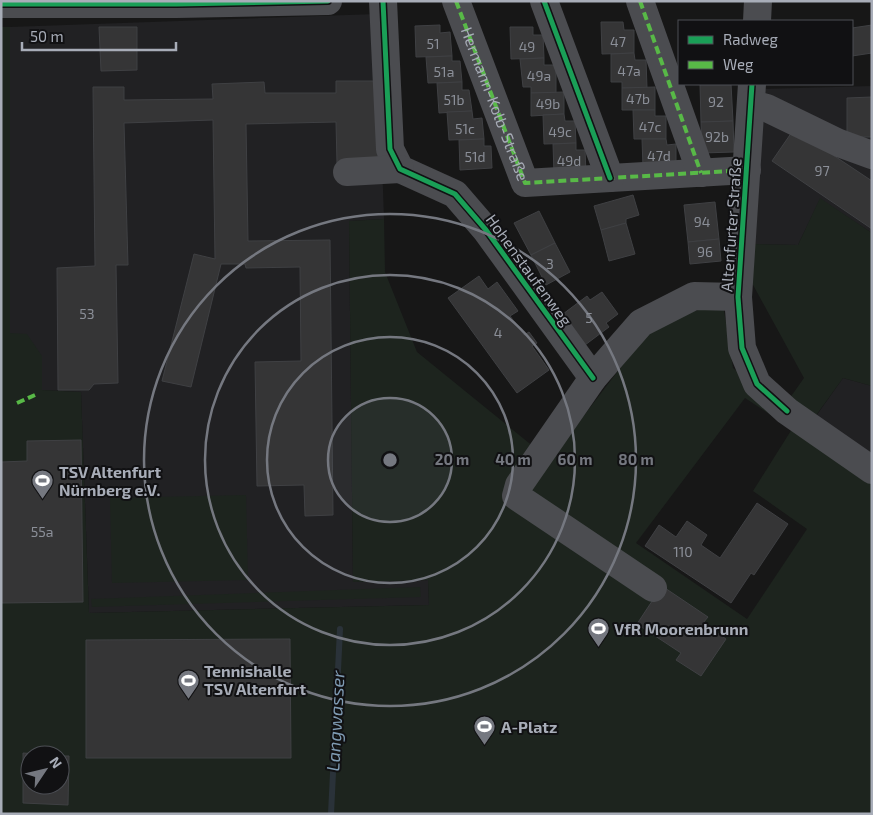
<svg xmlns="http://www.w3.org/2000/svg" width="873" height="815" font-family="'Exo 2',sans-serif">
<rect width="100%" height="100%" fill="#171717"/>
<!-- built -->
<g fill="#212123">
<polygon points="377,14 384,219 349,221 353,582 428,580 429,605 89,613 81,392 42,390 10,333 10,27"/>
<polygon points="872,86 872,233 820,199 798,245 754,244 762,89"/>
<polygon points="843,378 872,386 872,484 804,433"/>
</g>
<!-- green -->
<g fill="#1d241e" fill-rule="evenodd">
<path d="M1,27H10V333L27,334L42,356V390L81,392L89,613L429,605L428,580L353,582L349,221L384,219L385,272L417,352L550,460L647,333L678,315L723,304L733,368L782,409L804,378L752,283L754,244L798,245L820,198L872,233V386L843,378L804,432L872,484V814H1ZM745,398L792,429L753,491L807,529L747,619L636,543ZM30,755H60V785H30Z"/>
<polygon points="246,495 248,580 112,583 110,498"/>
<polygon points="420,587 421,597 92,607 91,599"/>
</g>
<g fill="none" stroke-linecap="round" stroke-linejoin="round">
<!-- stream -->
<polyline stroke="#2a3239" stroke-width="6" points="331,814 340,629"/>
</g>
<!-- building -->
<g fill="#353536" stroke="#3f4043">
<polygon points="601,22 623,22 624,30 634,30 634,53 602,54"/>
<polygon points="440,25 440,33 450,32 452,56 416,57 415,26"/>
<polygon points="872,25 872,53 852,56 852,28"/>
<polygon points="99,27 137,27 137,70 101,71"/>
<polygon points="510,27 533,27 533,35 543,35 544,58 511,59"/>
<polygon points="634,53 635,60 646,60 647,88 622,88 622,82 611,82 611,54"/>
<polygon points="452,56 452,61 460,61 462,82 428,83 426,57"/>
<polygon points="544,58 544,65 556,65 556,93 531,93 531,87 523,87 520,59"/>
<polygon points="336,81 374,81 378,163 337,163 336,122 246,124 248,241 330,240 333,515 305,516 304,485 257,486 255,362 301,361 300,267 246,268 245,264 221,264 191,387 162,381 194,254 215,259 213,120 124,123 128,265 116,265 118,383 94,384 89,390 58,390 57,268 95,266 93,87 124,87 124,100 213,99 212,84 264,82 265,93 336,93"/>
<polygon points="462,82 462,90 469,90 472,111 439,113 437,83"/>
<polygon points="700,84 731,84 733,121 701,122"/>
<polygon points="655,87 655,110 622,110 622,88"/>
<polygon points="564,92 564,114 531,116 531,93"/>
<polygon points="872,97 872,137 847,137 847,98"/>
<polygon points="633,110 655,110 655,116 666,116 666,139 634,139"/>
<polygon points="472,111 473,119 482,118 484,139 449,140 447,112"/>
<polygon points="564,114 565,121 575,121 576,143 544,144 543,115"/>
<polygon points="733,121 734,152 702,153 701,122"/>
<polygon points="794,129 872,181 872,229 772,161"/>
<polygon points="484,139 484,146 491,146 492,168 460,170 459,140"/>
<polygon points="642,139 666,139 667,145 676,144 676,168 643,167"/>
<polygon points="576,143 576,150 585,150 586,173 554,174 553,144"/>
<polygon points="633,195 639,215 626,219 626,223 601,230 594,206"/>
<polygon points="715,202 719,239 688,242 684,205"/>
<polygon points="539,211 555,243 531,255 514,223"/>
<polygon points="626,223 635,254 609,261 601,230"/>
<polygon points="719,239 721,261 690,264 688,242"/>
<polygon points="555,243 570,272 546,285 531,255"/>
<polygon points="479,276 488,289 497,282 518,311 510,316 524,335 529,332 537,343 532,346 549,370 517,393 448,298"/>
<polygon points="602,292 618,314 606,323 609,327 585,345 563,314 587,296 590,300"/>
<polygon points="81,440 83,602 1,603 1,462 27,461 27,441"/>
<polygon points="757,503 788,524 754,575 751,573 731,603 645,546 659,525 676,537 687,521 707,535 701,545 720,558"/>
<polygon points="662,586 708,617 703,623 726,639 701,676 676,660 681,653 637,624"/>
<polygon points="290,639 291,758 86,758 86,640"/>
<polygon points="23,753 51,755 30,755 30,785 60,785 60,756 69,756 68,805 23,803"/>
</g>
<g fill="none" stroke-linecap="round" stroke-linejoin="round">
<!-- minor -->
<g stroke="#4b4c50" stroke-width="28">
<polyline points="383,1 390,149 400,169 455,194 486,230 593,378"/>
<polyline points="456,1 525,183 747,170"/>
<polyline points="544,1 610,178"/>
<polyline points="640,1 701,173"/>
<polyline points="1,4 177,4 328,1"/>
<polyline points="757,21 758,1"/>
<polyline points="752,84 738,297 742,348 757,384 787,411 872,470"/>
<polyline points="751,104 767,108 839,143 872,155"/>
<polyline points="347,172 400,169"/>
<polyline points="653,588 516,496 519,485 593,378 641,323 694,296 738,297"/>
</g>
<!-- quiet -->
<g stroke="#58b947" stroke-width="4" stroke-dasharray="8 4" stroke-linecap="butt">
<path id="s1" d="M456,1L525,183L747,170"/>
<polyline points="640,1 701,173"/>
<polyline points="17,403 35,395"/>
</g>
<defs>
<g id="cycleway">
<polyline points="383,1 390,149 400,169 455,194 486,230 593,378"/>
<polyline points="544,1 610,178"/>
<polyline points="1,4 177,4 328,1"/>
<polyline points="752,84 738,297 742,348 757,384 787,411"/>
</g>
</defs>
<!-- cycleway casing -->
<use href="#cycleway" stroke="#111113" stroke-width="8"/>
<!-- cycleway -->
<use href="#cycleway" stroke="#1a9f57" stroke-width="5"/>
</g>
<!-- distance rings -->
<circle cx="390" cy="460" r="62" fill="#757880" fill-opacity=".12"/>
<g fill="none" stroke="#757880" stroke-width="2.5">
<circle cx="390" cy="460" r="62"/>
<circle cx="390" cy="460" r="123"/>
<circle cx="390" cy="460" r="185"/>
<circle cx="390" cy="460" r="246"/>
</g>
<!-- icons -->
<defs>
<symbol id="stadium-pin" viewBox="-11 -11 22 30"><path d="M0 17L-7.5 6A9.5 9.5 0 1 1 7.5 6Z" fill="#757880" stroke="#111113"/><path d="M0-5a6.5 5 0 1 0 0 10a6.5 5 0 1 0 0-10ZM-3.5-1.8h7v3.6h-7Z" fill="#fff"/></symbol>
</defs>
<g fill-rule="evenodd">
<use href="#stadium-pin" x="30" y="468" width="25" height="34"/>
<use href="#stadium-pin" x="586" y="616" width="25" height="34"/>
<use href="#stadium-pin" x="176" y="668" width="25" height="34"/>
<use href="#stadium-pin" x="472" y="714" width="25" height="34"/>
</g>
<g text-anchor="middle" stroke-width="4" stroke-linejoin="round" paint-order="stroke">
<!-- number labels -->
<g font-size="14" fill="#8b8f98">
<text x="618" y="47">47</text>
<text x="433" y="49">51</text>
<text x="527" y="52">49</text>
<text x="629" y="76">47a</text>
<text x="444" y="77">51a</text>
<text x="539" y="81">49a</text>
<text x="638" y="104">47b</text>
<text x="454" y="105">51b</text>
<text x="716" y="107">92</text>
<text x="548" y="109">49b</text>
<text x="650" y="132">47c</text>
<text x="465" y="134">51c</text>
<text x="560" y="137">49c</text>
<text x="717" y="142">92b</text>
<text x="659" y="161">47d</text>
<text x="475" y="162">51d</text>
<text x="569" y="166">49d</text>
<text x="822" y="176">97</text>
<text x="702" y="227">94</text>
<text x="705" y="257">96</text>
<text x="550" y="269">3</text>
<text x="87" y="319">53</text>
<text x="589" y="323">5</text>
<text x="498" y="338">4</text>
<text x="42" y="537">55a</text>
<text x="683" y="557">110</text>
</g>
<!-- street labels -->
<g font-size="16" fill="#a8adb8" stroke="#111113">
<text dy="6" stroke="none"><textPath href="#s1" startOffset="110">Hermann-Kolb-Straße</textPath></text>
<text transform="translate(731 225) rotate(-86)" y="6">Altenfurter Straße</text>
<text transform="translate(529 270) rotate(54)" y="6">Hohenstaufenweg</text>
</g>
<!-- poi labels -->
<g font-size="16" font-weight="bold" fill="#a8adb8" stroke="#111113" text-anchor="start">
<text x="59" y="478">TSV Altenfurt<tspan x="59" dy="18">Nürnberg e.V.</tspan></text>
<text x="614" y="635">VfR Moorenbrunn</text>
<text x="204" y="677">Tennishalle<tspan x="204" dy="18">TSV Altenfurt</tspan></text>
<text x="501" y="733">A-Platz</text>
</g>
<!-- water labels -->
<g font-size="18" font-style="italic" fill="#7f9bb3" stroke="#111113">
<text transform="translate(336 721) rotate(-87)" y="6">Langwasser</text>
</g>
</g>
<circle cx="390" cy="460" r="8" fill="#757880" stroke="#111113" stroke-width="2.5"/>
<g font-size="15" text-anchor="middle" font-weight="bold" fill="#757880" stroke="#111113" stroke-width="4" stroke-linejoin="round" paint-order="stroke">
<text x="452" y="465">20 m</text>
<text x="513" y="465">40 m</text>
<text x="575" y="465">60 m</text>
<text x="636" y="465">80 m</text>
</g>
<!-- border -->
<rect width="873" height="815" fill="none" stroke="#a8adb8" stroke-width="5"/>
<!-- legend -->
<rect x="678" y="20" width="175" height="65" fill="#111113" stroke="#4d4f55"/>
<rect x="688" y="36" width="25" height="8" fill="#1a9f57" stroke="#4d4f55"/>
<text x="723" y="45" font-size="15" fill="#a8adb8">Radweg</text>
<rect x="688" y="61" width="25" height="8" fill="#58b947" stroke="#4d4f55"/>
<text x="723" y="70" font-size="15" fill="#a8adb8">Weg</text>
<!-- north arrow -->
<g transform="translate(45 770) rotate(55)"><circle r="24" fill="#111113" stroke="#4d4f55"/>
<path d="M0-4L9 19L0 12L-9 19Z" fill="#757880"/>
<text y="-8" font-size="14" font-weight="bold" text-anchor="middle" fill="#a8adb8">N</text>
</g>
<!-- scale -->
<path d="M22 42v8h154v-8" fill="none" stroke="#a8adb8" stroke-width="2.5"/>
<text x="30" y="42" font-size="15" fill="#a8adb8" stroke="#111113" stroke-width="4" paint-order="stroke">50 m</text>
</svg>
